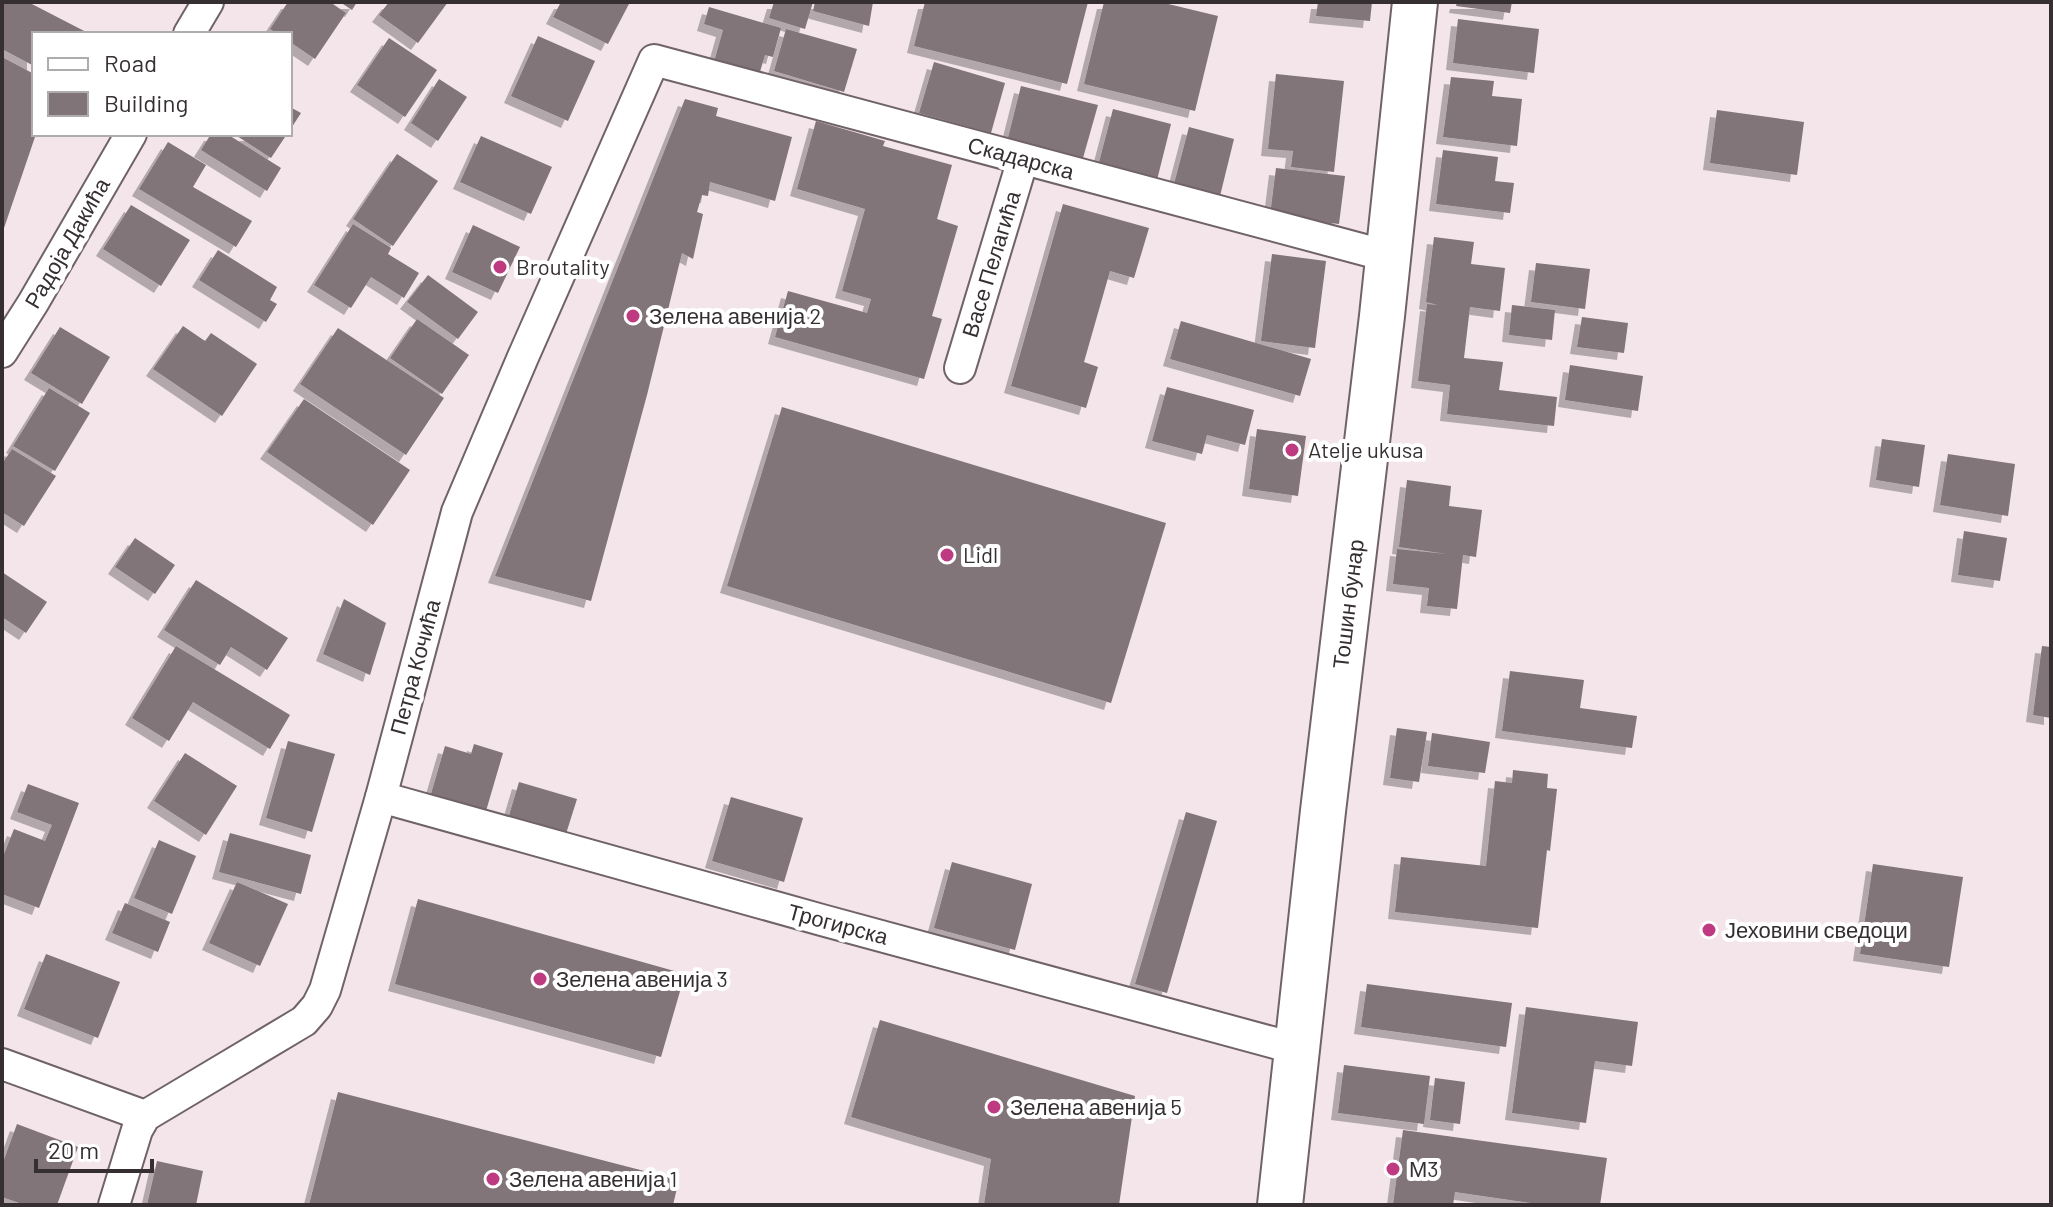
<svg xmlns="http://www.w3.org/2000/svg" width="2053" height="1207" font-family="Barlow,sans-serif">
<defs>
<filter id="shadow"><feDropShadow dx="-7" dy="7" stdDeviation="0" flood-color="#0004"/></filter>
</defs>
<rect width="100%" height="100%" fill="#f3e5ea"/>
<!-- building -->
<g fill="#817479" filter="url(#shadow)">
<polygon points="2,2 28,2 90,34 34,34 34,66 2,49"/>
<polygon points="288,2 330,2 346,13 315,59 290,42 290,34 278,34 270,29"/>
<polygon points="340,2 357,2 352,10"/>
<polygon points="389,2 448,2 418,43 379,15"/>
<polygon points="561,2 630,2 608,44 553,17"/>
<polygon points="774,2 813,2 805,29 769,18"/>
<polygon points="815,2 873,2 869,26 813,11"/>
<polygon points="925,2 1088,2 1067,84 914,46"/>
<polygon points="1104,2 1160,2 1218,16 1195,111 1084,84"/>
<polygon points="1318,2 1372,2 1370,21 1316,16"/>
<polygon points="1457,2 1512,2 1510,13 1456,6"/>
<polygon points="709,7 781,28 773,57 765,55 759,75 714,62 723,30 704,24"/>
<polygon points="1458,19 1539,29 1534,73 1453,63"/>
<polygon points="786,29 857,49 844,92 774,71"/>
<polygon points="538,36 595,61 568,121 511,96"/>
<polygon points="389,38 437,70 405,117 357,85"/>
<polygon points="2,57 34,74 34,134 36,134 2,234"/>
<polygon points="934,62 1005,83 991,133 919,113"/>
<polygon points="1276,74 1344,81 1334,172 1291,167 1293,151 1268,149"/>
<polygon points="1451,77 1494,81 1492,96 1522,99 1517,146 1443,137"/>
<polygon points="439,79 467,97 438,141 411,123"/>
<polygon points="1021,86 1098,105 1083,158 1008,138"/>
<polygon points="685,99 718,108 716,116 792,137 775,201 710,182 708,196 702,195 697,212 703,214 693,259 682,253 647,395 591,601 495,576"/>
<polygon points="290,107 301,113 290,130"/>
<polygon points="1113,109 1171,124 1157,180 1098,166"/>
<polygon points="1717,110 1804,122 1797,175 1710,163"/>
<polygon points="816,121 885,141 883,146 952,165 937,219 958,226 932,316 942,319 924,379 775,337 788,291 867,313 871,299 842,291 865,209 797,189"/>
<polygon points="1189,127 1234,139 1220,196 1174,184"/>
<polygon points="211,134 227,134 281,168 267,191 201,150"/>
<polygon points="234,134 287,134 271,158"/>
<polygon points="481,136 552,167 531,214 460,182"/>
<polygon points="168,142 206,165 193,187 252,221 236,247 139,189"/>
<polygon points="1443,150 1498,157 1495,181 1514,183 1510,213 1436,204"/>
<polygon points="397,154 438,181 393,246 353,219"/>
<polygon points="1276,168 1345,176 1339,224 1270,216"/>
<polygon points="1063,204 1149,228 1134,278 1110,271 1084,362 1098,367 1086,408 1011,386"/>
<polygon points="131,205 190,240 161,286 103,249"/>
<polygon points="353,224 391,248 388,254 419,273 404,298 371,277 351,308 314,285"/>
<polygon points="473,225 520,247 498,293 452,272"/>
<polygon points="1434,237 1474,242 1471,264 1505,268 1500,311 1470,307 1464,358 1503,362 1499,390 1557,397 1554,426 1447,414 1450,385 1418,381 1427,304 1438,305 1426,302"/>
<polygon points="218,250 277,287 270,300 277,304 266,322 199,280"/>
<polygon points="1272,254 1326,261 1315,348 1261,341"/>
<polygon points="1536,263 1590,269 1585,309 1531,302"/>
<polygon points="428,275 478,312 458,339 407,302"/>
<polygon points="1512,305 1555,310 1552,340 1509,335"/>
<polygon points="1582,317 1628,323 1624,353 1577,347"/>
<polygon points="417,319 469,355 442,394 390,358"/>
<polygon points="1181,321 1311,359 1300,396 1170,359"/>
<polygon points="183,326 205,341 211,333 257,364 222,416 153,369"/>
<polygon points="60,327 110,357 82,404 31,373"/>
<polygon points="338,328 444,398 406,455 300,384"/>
<polygon points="1570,365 1643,376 1638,411 1565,400"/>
<polygon points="1167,387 1254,410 1245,445 1207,435 1202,454 1152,441"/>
<polygon points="49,388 90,413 55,471 13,446"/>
<polygon points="304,399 410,470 373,525 267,452"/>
<polygon points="782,407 1166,523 1111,703 727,586"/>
<polygon points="1257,429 1306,436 1298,496 1249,489"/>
<polygon points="1882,439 1925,445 1919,487 1876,480"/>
<polygon points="12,449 56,476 24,526 2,512 2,464"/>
<polygon points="1948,454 2015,464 2008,516 1940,505"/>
<polygon points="1407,480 1451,486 1449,506 1482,510 1476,557 1463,555 1457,609 1427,606 1429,588 1393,584 1397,549 1447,554 1399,547"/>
<polygon points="1964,531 2007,538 2000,581 1958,575"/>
<polygon points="135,538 175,565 155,594 115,567"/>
<polygon points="2,572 47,602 26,633 2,617"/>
<polygon points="196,580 288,638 267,670 231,647 220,665 164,630"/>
<polygon points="344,599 386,623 370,675 323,654"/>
<polygon points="176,646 290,715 270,749 193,702 169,741 132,718"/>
<polygon points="2042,646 2051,647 2051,718 2033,715"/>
<polygon points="1510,671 1584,680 1580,708 1637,716 1632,748 1502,731"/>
<polygon points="1397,728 1427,732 1419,782 1390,778"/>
<polygon points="1432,733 1490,742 1485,773 1428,766"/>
<polygon points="288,741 335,754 312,832 266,818"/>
<polygon points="474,744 503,753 486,811 431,794 445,746 471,754"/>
<polygon points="185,753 237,786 206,835 154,801"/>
<polygon points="1513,770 1548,774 1547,788 1557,789 1550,851 1547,850 1538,928 1395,912 1401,857 1486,866 1495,781 1512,783"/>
<polygon points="519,782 577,799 565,837 508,819"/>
<polygon points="28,784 79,803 39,908 2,894 2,859 14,829 45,841 52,825 17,812"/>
<polygon points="731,797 803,818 784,882 712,861"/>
<polygon points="1186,812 1217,821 1167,993 1135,984"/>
<polygon points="230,833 311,855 301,894 219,872"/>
<polygon points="159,840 196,856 172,914 134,898"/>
<polygon points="952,862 1032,884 1015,950 934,928"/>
<polygon points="1873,864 1963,877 1949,967 1860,954"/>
<polygon points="237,882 288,904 260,966 209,943"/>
<polygon points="418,899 685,974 661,1057 395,984"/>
<polygon points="125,903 170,922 158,952 112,933"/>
<polygon points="46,954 120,982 98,1038 24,1009"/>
<polygon points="1367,984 1512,1003 1506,1047 1361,1027"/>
<polygon points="1526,1007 1638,1022 1632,1066 1595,1061 1586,1123 1512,1113"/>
<polygon points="880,1020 1135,1096 1119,1205 984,1205 991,1159 851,1117"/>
<polygon points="1344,1065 1430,1076 1424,1124 1338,1113"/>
<polygon points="1435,1078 1465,1082 1460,1124 1430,1120"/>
<polygon points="338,1092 679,1180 673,1205 309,1205"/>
<polygon points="17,1124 78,1147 57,1205 25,1205 2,1197 2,1165"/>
<polygon points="1403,1130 1607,1158 1600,1205 1544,1205 1455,1192 1453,1205 1393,1205"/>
<polygon points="157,1161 203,1171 196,1205 147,1205"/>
</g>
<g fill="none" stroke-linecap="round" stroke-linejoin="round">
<defs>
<g id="street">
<polyline points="189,34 208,2"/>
<polyline points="2,352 33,303 131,134"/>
<polyline points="960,368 1023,159"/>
<polyline points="381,797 822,920 1297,1049"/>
<polyline points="2,1064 145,1116"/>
<polyline points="114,1205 137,1130 145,1116 304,1021 317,1006 325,990 381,797 457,512 523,357 654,60 1387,256"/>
</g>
<polyline id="secondary" points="1280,1205 1323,811 1382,316 1415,2"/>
</defs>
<!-- street casing -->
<use href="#street" stroke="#706368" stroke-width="34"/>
<!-- secondary casing -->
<use href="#secondary" stroke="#706368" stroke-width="48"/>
<!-- street -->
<use href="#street" stroke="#fff" stroke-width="30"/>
<!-- secondary -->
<use href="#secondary" stroke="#fff" stroke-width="44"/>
</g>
<!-- markers -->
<g fill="#bf3b81" stroke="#fff" stroke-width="3">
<circle cx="500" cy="267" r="8"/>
<circle cx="633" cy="316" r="8"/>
<circle cx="1292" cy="450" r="8"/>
<circle cx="947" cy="555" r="8"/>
<circle cx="1709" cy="930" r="8"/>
<circle cx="540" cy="979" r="8"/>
<circle cx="994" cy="1107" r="8"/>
<circle cx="1393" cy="1169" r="8"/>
<circle cx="493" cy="1179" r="8"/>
</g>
<g text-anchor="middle" stroke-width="8" stroke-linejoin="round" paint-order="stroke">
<!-- street labels -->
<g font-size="22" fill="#352f31" stroke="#fff">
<text transform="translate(1021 158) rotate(15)" y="8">Скадарска</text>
<text transform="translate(67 243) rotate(-60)" y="8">Радоја Дакића</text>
<text transform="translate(991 264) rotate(-73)" y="8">Васе Пелагића</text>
<text transform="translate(1348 604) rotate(-83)" y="8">Тошин бунар</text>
<text transform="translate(415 667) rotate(-75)" y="8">Петра Кочића</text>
<text transform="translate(838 924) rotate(15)" y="8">Трогирска</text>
</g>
<!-- poi labels -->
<g font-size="22" fill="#352f31" stroke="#fff" text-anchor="start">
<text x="516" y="275">Broutality</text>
<text x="649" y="324">Зелена авенија 2</text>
<text x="1308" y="458">Atelje ukusa</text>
<text x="963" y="563">Lidl</text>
<text x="1725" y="938">Јеховини сведоци</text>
<text x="556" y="987">Зелена авенија 3</text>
<text x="1010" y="1115">Зелена авенија 5</text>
<text x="1409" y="1177">М3</text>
<text x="509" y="1187">Зелена авенија 1</text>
</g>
</g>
<!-- border -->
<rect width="2053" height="1207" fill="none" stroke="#352f31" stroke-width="8"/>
<!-- legend -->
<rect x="32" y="32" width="260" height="104" fill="#ffffff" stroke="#aeacad" stroke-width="2"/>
<rect x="48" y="58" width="40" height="12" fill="#ffffff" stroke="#aeacad" stroke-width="2"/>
<text x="104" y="72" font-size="24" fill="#352f31">Road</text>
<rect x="48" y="92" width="40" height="24" fill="#817479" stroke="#aeacad" stroke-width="2"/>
<text x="104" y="112" font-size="24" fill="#352f31">Building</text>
<!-- scale -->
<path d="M36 1159v12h116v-12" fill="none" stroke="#352f31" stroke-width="4"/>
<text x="48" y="1159" font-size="24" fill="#352f31" stroke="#ffffff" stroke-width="6" paint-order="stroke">20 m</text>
</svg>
